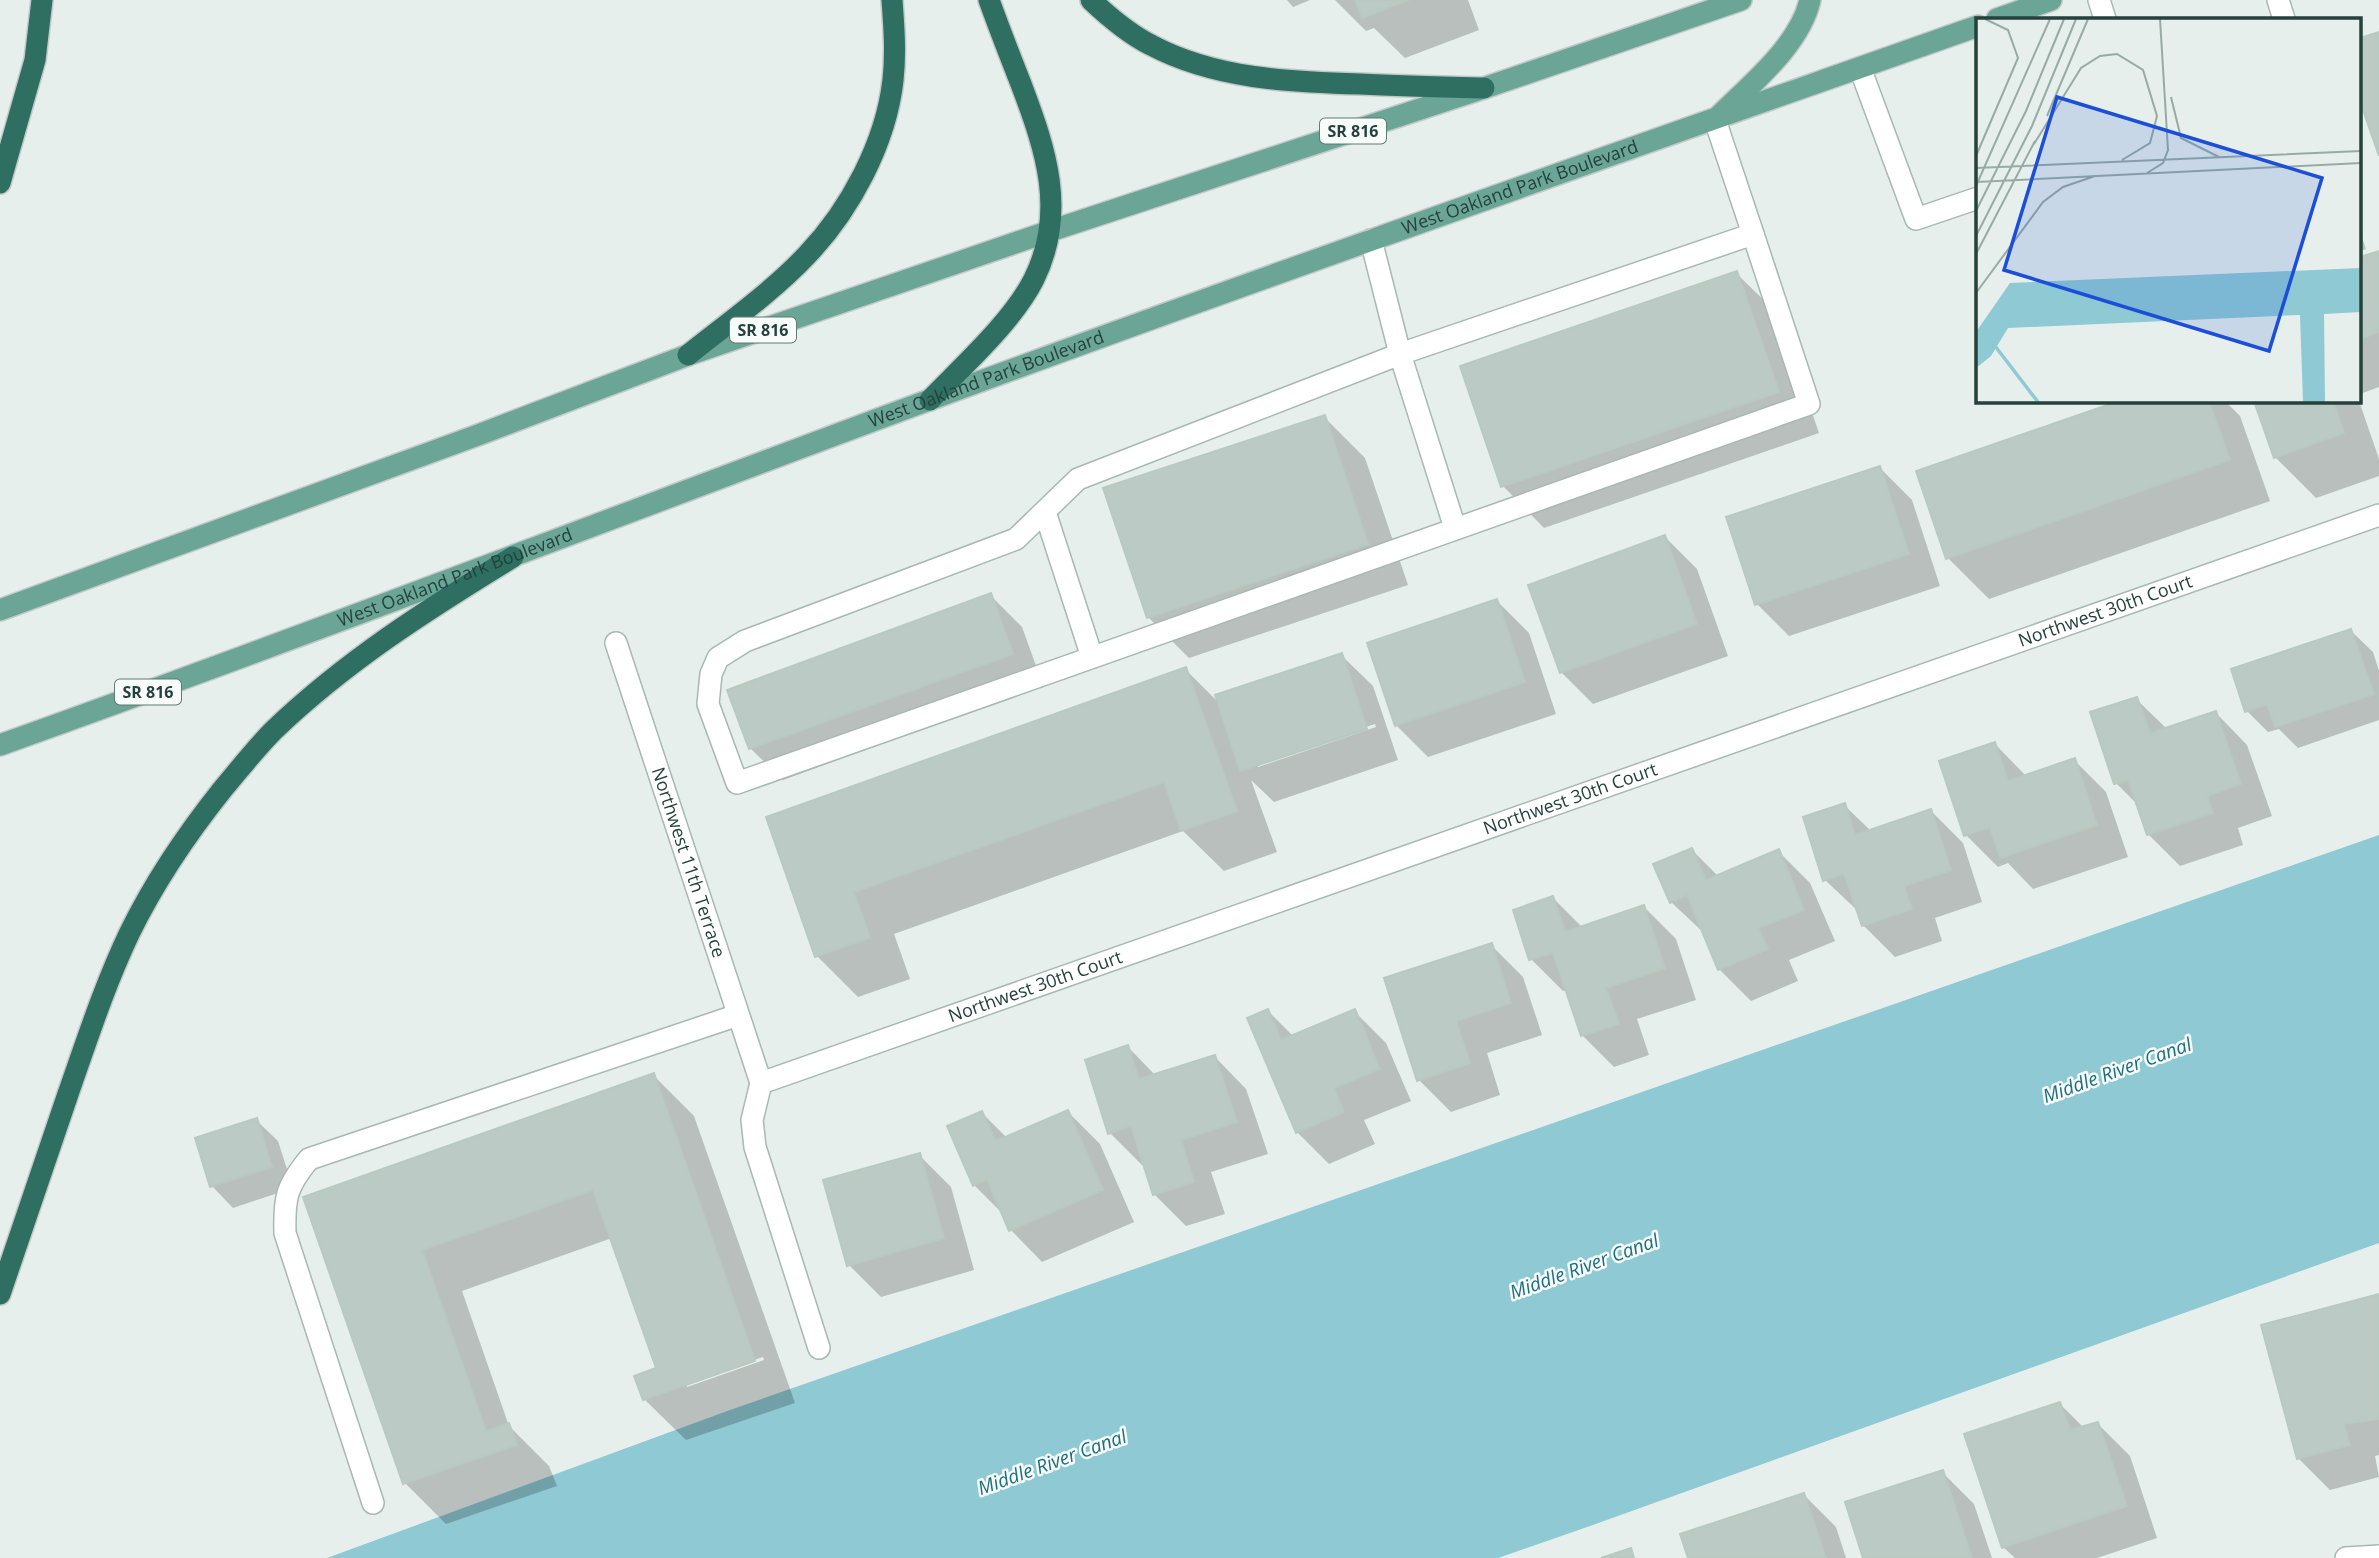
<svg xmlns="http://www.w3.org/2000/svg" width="2379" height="1558" font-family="'Open Sans',sans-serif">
<rect width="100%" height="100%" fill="#e6efeb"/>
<!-- water -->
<polygon fill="#8ec9d4" points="2379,835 2379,1243 1590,1526 1498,1558 327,1558 730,1410"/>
<!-- shadow -->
<g fill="#0003" fill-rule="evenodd">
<polygon points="1287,0 1310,0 1293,7"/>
<polygon points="1335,0 1468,0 1479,30 1405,58 1374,28 1366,31"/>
<polygon points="2360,232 2366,249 2360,251"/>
<polygon points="2379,253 2379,387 2360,394 2360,259"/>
<polygon points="1736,273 1778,314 1819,433 1544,528 1503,486"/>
<polygon points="2124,401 2225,401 2240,416 2270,501 1989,599 1948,558 1918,472"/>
<polygon points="2256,401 2359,401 2379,459 2379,476 2316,498 2275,457"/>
<polygon points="1324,417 1365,458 1408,585 1189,658 1148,617"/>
<polygon points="1880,468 1912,500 1940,586 1789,636 1757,604"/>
<polygon points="1665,537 1697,569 1728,656 1593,704 1561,672"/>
<polygon points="990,595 1022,627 1043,685 783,780 751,749 729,691"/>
<polygon points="1497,601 1529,633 1556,714 1428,757 1396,725"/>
<polygon points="2351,631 2373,652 2379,671 2379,720 2298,748 2279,729 2268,732 2247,711"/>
<path d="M1341,655L1373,686L1398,760L1274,802L1251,780L1277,852L1224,871L1183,831L894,934L910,979L858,997L817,956L768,818L1185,669L1220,704ZM1375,724L1376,727L1258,767V763Z"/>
<polygon points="2136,699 2167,729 2216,713 2247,745 2272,816 2238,828 2243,845 2180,866 2148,834 2138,805 2116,783"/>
<polygon points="1995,744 2027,777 2074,760 2106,792 2128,857 2033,889 2008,863 1998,867 1966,835"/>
<polygon points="1844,805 1871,831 1931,811 1963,843 1982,902 1935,918 1942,941 1895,957 1863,925 1858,911 1825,880"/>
<polygon points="1692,850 1718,876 1778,851 1810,883 1835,941 1789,960 1798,981 1751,1001 1719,969 1704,933 1671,902"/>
<polygon points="1553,898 1583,928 1644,907 1676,939 1696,1000 1637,1019 1649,1055 1614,1067 1582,1035 1567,990 1563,991 1531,959 1515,911"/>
<polygon points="1491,945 1523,977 1542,1035 1487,1053 1500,1095 1451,1112 1419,1080"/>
<polygon points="1268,1011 1293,1036 1354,1011 1386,1043 1411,1101 1364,1120 1375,1144 1329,1164 1297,1132"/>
<polygon points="1128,1047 1156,1076 1215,1057 1246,1089 1268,1154 1211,1172 1225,1214 1186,1226 1154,1194 1145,1164 1142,1165 1110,1133"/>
<path d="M653,1075L694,1116L795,1403L686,1440L644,1399L658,1369L612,1238L462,1291L509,1426L549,1466L557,1486L446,1524L405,1483L305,1198ZM763,1357L764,1360L687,1387V1383Z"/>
<polygon points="1068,1112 1100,1144 1134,1222 1042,1262 1011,1230 1004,1215 974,1185 982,1113 1007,1138"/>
<polygon points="256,1120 278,1141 293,1188 233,1208 212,1186"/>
<polygon points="919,1155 951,1187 974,1270 881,1297 849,1265"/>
<polygon points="2379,1296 2379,1455 2375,1456 2379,1477 2330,1490 2298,1458"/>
<polygon points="2060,1404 2084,1428 2098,1424 2130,1456 2157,1538 2097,1558 2015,1558 2003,1547"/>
<polygon points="1942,1472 1974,1504 1992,1558 1865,1558"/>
<polygon points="1804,1495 1836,1527 1846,1558 1690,1558"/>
</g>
<!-- building -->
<g fill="#bbcac4" stroke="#b8c9c2" stroke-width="2">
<polygon points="1355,0 1409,0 1362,18"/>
<polygon points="2379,32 2379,156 2360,101 2360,38"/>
<polygon points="2379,251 2379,332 2360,339 2360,257"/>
<polygon points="1737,271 1779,392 1501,487 1460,366"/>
<polygon points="2119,401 2209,401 2230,460 1946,559 1916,471"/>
<polygon points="2254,401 2333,401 2344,433 2274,458"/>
<polygon points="1325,415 1368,544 1147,618 1103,488"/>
<polygon points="1880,466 1909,554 1755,605 1726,517"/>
<polygon points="1665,535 1697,624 1560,673 1528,585"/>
<polygon points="991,593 1013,654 749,749 727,690"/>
<polygon points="1497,599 1525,682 1395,726 1367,643"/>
<polygon points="2351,629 2374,694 2275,727 2267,704 2245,712 2231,669"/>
<polygon points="1342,653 1367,729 1240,771 1215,695"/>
<polygon points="1186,667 1237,811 1181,831 1164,782 854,892 870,938 815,957 766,817"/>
<polygon points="2137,697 2150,733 2216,711 2241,784 2207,796 2213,813 2147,835 2128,780 2114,784 2090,712"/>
<polygon points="1995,742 2008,781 2075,758 2097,825 2000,858 1990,827 1964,836 1939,761"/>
<polygon points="1845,803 1855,835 1931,809 1951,870 1904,886 1912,909 1862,926 1844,874 1823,881 1803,817"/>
<polygon points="1692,848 1706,880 1779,849 1804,910 1758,928 1768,949 1718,970 1687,895 1670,903 1653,864"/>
<polygon points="1553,896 1565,932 1644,905 1665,968 1606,988 1619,1024 1581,1036 1553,953 1529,960 1513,910"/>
<polygon points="1492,943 1511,1003 1456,1021 1470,1063 1417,1081 1384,978"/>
<polygon points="1268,1009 1281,1040 1355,1009 1380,1069 1334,1088 1344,1112 1296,1133 1247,1018"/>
<polygon points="1128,1045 1139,1079 1215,1055 1237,1122 1181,1140 1194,1182 1153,1195 1131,1126 1108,1134 1085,1060"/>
<polygon points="654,1073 755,1361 643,1400 634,1376 656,1368 593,1190 422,1250 486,1431 509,1423 517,1445 403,1484 303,1197"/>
<polygon points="1068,1110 1103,1190 1009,1231 987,1179 973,1186 947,1126 982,1111 996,1141"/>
<polygon points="257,1118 272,1167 210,1187 195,1138"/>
<polygon points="920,1153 944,1238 847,1266 823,1180"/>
<polygon points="2379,1294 2379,1419 2344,1424 2350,1445 2297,1459 2261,1325"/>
<polygon points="2060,1402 2070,1430 2098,1422 2127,1506 2002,1548 1964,1434"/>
<polygon points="1943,1470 1972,1558 1863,1558 1845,1502"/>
<polygon points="1804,1493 1826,1558 1688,1558 1680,1534"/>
<polygon points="1631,1548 1634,1558 1601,1558"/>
</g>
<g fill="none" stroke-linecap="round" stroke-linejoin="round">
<defs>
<g id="service">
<polyline points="2099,0 2105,19"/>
<polyline points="2278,0 2284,19"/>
<polyline points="1860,68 1916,219 1978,198"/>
<polyline points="1371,240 1400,354 1753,234 1715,120"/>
<polyline points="1045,512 1092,657"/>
<polyline points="1455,528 1400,354 1078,479 1016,539 745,641 718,658 711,674 708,704 737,783 1809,404 1753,234"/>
<polyline points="761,1083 752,1120 755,1147 819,1348"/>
<path d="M373,1503L285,1233C284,1198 286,1187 309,1159L738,1015"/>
</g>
<g id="minor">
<path id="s1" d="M616,643L761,1083L2379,515"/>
<polyline points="2346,1558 2379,1556"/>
</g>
<g id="primary">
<polyline points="1997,19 2051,0"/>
<path d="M1719,116C1751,84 1800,45 1810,0"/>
<polyline points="0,610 478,435 688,355 1050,231 1484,88 1741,0"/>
<path id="s2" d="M0,745C312,634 621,514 932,399C1279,271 1629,149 1978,26"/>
</g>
<g id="motorway">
<path d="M1091,0C1109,17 1129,34 1151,45C1215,79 1290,82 1360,84C1401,86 1443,87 1484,88"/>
<polyline points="0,183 35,60 42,0"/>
<path d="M688,355C728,323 772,292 807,255C850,210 886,143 893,80C896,53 894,27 892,0"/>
<path d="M930,400C963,366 1013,321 1034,279C1067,212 1046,150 1021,84C1010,56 999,28 989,0"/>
<path d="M0,1294C23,1228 45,1161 68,1094C87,1040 105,984 130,932C155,881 187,834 222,790C239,770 255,749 274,730C346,661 428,609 513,557"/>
</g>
</defs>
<!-- service casing -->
<use href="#service" stroke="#a8b8b2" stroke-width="24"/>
<!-- minor casing -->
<use href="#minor" stroke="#a8b8b2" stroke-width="24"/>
<!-- primary casing -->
<use href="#primary" stroke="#c2cac8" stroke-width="24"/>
<!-- motorway casing -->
<use href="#motorway" stroke="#c2cac8" stroke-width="24"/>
<!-- service -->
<use href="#service" stroke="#fff" stroke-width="21"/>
<!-- minor -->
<use href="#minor" stroke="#fff" stroke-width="21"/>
<!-- primary -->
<use href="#primary" stroke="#6aa596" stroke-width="21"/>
<!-- motorway -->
<use href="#motorway" stroke="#2f6f62" stroke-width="21"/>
</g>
<g text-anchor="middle" stroke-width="5" stroke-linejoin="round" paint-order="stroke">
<!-- shield labels -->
<g fill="#f7fbf9" stroke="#637a73" stroke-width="2">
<rect x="1320" y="118.5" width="66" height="25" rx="5"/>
<rect x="730" y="317.5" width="66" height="25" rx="5"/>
<rect x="115" y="679.5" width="66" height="25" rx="5"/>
</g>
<g font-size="16" font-weight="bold" fill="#24423a">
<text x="1353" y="137">SR 816</text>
<text x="763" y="336">SR 816</text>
<text x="148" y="698">SR 816</text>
</g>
<!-- street labels -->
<g font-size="18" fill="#24423a" stroke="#f7fbf9">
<text dy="6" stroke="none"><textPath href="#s2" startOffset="1619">West Oakland Park Boulevard</textPath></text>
<text dy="6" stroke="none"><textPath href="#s2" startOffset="1052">West Oakland Park Boulevard</textPath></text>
<text dy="6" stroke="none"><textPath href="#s2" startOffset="485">West Oakland Park Boulevard</textPath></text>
<text dy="6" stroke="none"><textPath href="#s1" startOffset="1888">Northwest 30th Court</textPath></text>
<text dy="6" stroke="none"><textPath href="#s1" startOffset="1321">Northwest 30th Court</textPath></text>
<text dy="6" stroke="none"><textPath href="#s1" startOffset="231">Northwest 11th Terrace</textPath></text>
<text dy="6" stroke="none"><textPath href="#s1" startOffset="754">Northwest 30th Court</textPath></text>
</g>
<!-- water labels -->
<g font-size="19" font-style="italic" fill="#1c6f80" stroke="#f7fbf9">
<text transform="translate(2117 1070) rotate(-20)" y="7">Middle River Canal</text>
<text transform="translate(1584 1266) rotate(-20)" y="7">Middle River Canal</text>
<text transform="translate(1052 1462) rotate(-20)" y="7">Middle River Canal</text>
</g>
</g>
<!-- overview -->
<g transform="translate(1976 18)">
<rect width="385" height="385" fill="#e6efeb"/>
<path d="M385,250V294L348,296L349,384H327L324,297L32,310L15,338L0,350V314L34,265Z" fill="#8ec9d4"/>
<path fill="none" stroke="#8ec9d4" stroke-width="3.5" d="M16,324L62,384"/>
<path fill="none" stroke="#98aaa4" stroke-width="2" d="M195,79L205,120L243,139M71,98L112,1M58,126L105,50L124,38L141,36L167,52L181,98L174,125L146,142M0,138L42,40L32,12L9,1M0,150L385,133M171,155L187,145L192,132L184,1M0,164L385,145M0,168L74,1M0,193L50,93L88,1M0,218L56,108L100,1M0,236L59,123M0,275L67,184L87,169L119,158"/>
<path fill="#1d4ed8" fill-opacity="0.15" stroke="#1d4ed8" stroke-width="3.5" d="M81,79L346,160L293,333L28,252Z"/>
<rect width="385" height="385" fill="none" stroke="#24423a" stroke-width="3.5"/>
</g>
</svg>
